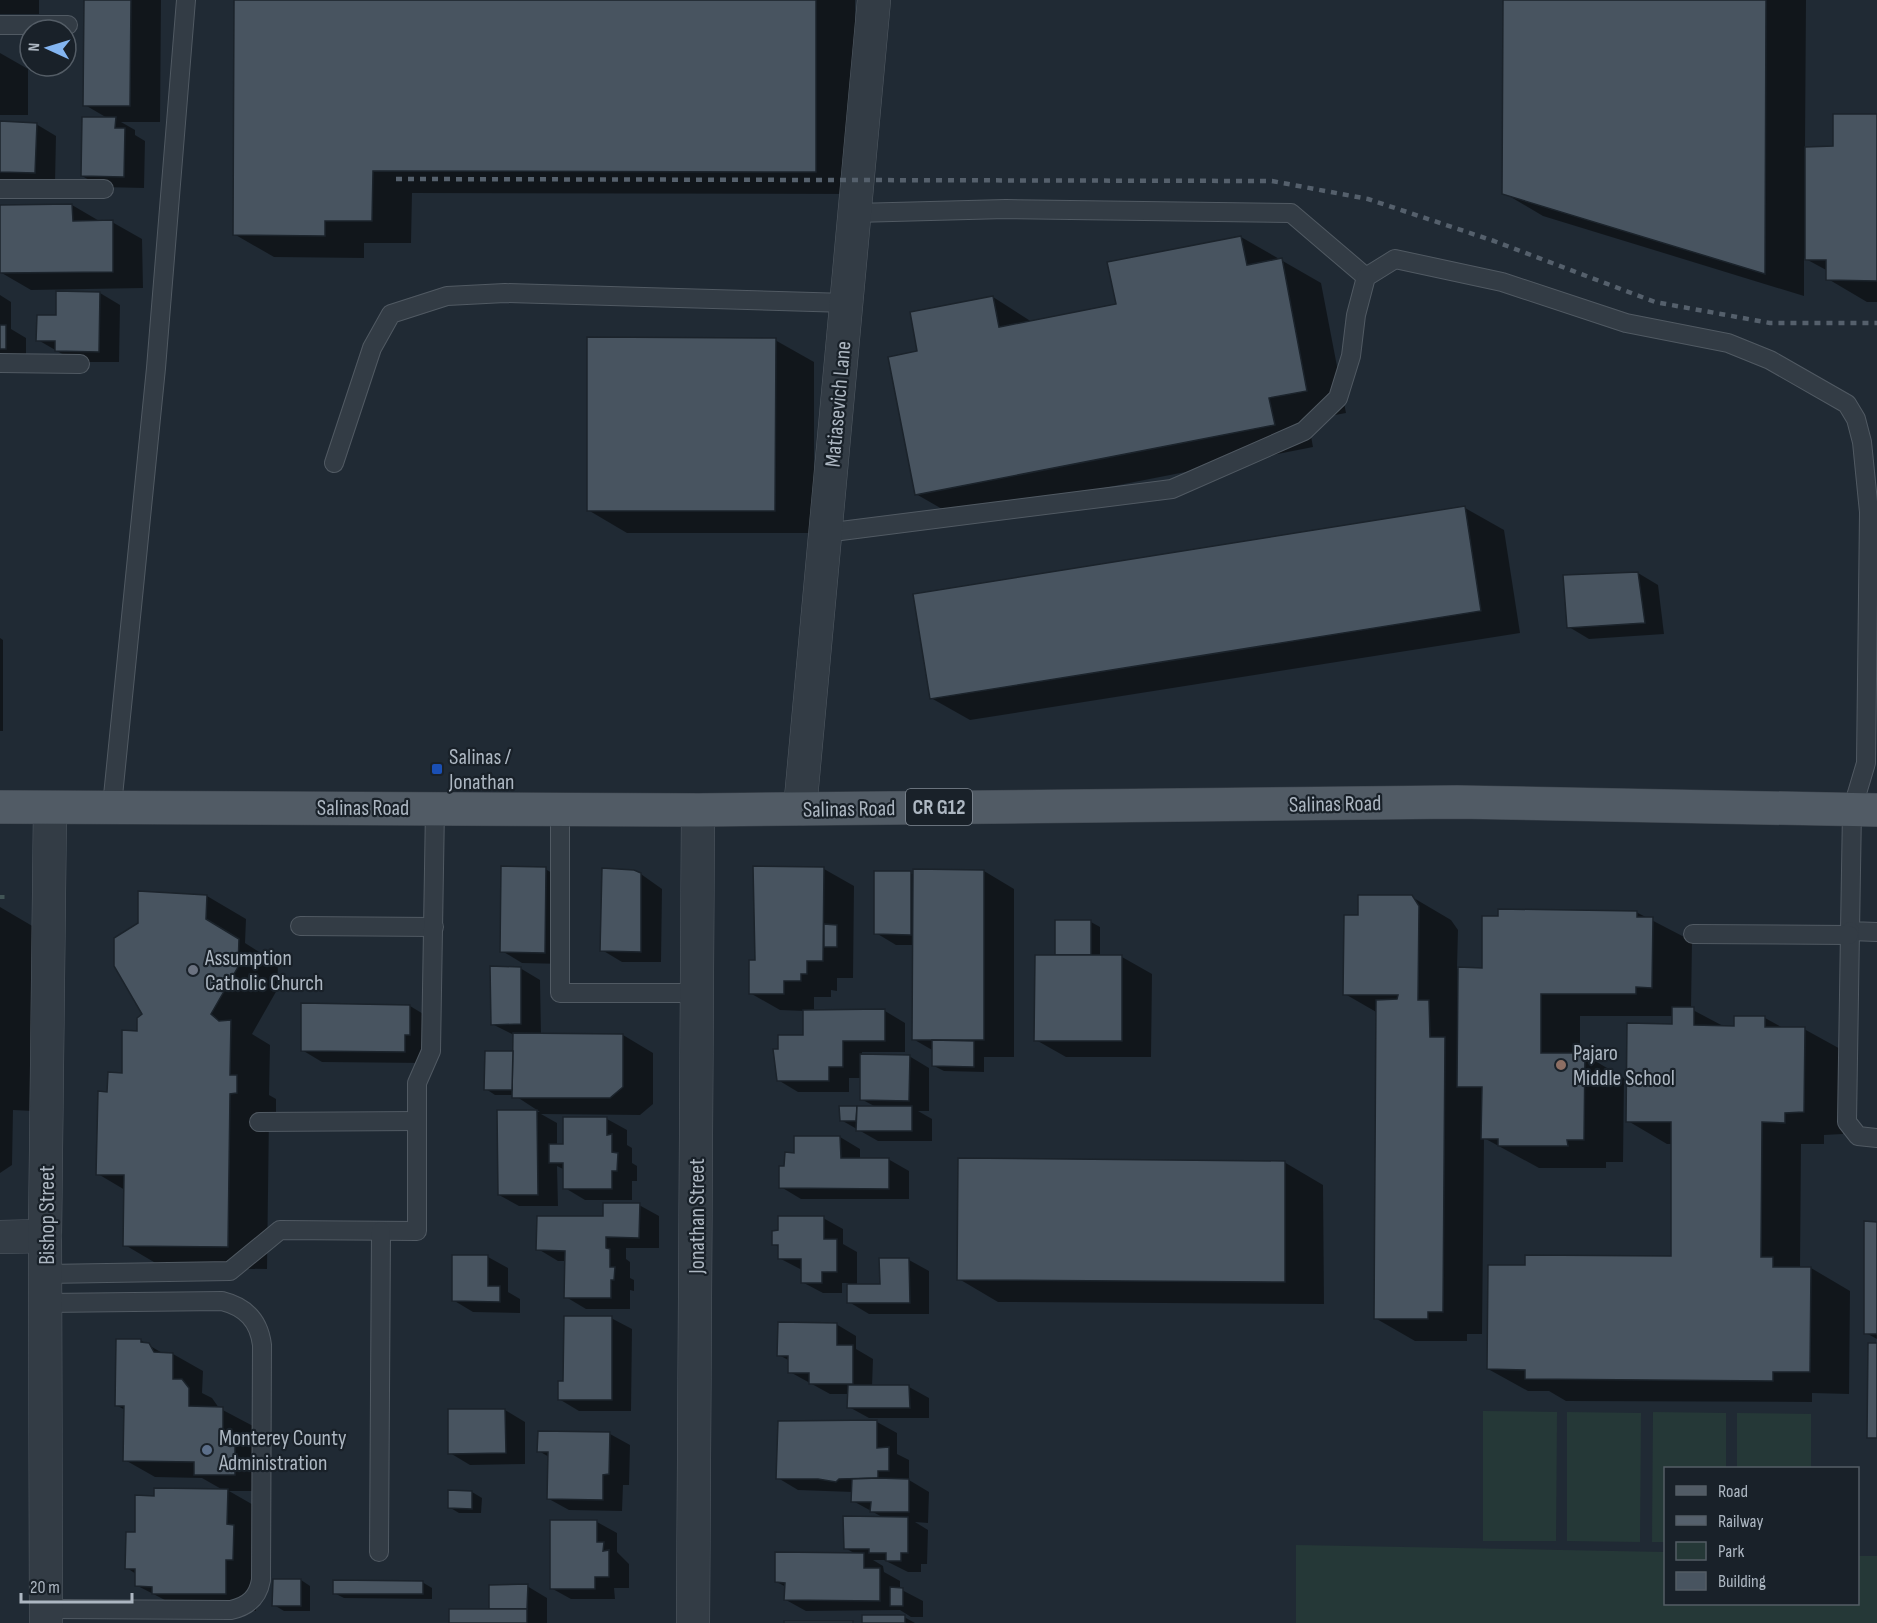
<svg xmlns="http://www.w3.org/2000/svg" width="1877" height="1623" font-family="'Sofia Sans Condensed',sans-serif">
<rect width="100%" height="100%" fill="#202a34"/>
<!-- green -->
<g fill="#253837">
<polygon points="1483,1411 1557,1412 1556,1541 1483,1541"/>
<polygon points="1567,1412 1641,1413 1640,1542 1567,1541"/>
<polygon points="1653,1412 1726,1413 1726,1468 1666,1468 1665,1542 1652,1542"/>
<polygon points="1737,1413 1811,1414 1811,1468 1737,1468"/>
<polygon points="1296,1545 1665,1552 1666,1604 1858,1604 1858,1556 1877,1556 1877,1623 1296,1623"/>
</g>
<!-- shadow -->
<g fill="#0007">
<rect x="0" y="0" width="39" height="14"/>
<polygon points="85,0 161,0 160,122 121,122 135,130 135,135 145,141 144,188 102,187 82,176 109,119 85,105"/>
<polygon points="236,0 855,0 855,194 412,193 411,243 364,243 364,258 274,257 234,234"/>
<polygon points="1505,0 1806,0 1805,148 1835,148 1877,116 1877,302 1867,302 1828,279 1828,271 1804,258 1804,296 1543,216 1504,193"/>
<polygon points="0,53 28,69 28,115 0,115"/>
<polygon points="0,121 36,124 56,136 55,183 0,182"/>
<polygon points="72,205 101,222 112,222 142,239 143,288 31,290 0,272 0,206"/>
<polygon points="1241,237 1321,283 1346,413 1308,420 1313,447 956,517 916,494 919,352 993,297 1032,322 1117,305"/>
<polygon points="100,293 120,305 119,362 76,362 38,340 58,317"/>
<polygon points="0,295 11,302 11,329 26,338 26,360 0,360"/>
<polygon points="775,340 814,362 814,533 627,533 588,510"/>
<polygon points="1465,508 1504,530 1520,633 970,720 931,698"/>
<polygon points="1638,573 1658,585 1664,634 1589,639 1569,627"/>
<polygon points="0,638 3,640 3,731 0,731"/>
<polygon points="755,868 824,869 854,886 853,978 837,978 837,991 831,990 831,997 814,997 814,1011 885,1011 905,1023 905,1052 862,1052 862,1055 909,1056 929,1068 929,1111 918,1111 932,1119 932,1141 878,1141 841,1120 841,1107 876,1107 861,1099 861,1078 849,1078 849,1092 798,1092 778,1080 804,1036 804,1011 780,1010 750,993 756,961"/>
<polygon points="545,869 565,880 564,964 522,963 502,951"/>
<polygon points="914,871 984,871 1014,889 1014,1057 984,1057 984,1072 944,1071 934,1066 934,1051 913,1039 914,945 896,945 876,933 876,872 914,874"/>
<polygon points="638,872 662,889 661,962 622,962 602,950"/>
<polygon points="207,896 246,919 245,943 278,964 277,990 252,1034 270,1045 269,1095 276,1099 276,1115 269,1116 267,1269 164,1268 125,1245 125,1190 98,1174 109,1093 123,1074 144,1014"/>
<polygon points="1412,897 1451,920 1458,930 1457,969 1483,969 1636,912 1692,941 1691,1009 1725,1027 1735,1027 1765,1018 1783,1028 1804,1029 1844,1051 1843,1134 1824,1135 1824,1144 1801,1144 1800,1268 1811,1268 1850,1291 1849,1394 1812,1393 1812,1402 1566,1401 1549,1391 1528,1391 1488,1369 1526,1266 1672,1258 1673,1144 1667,1144 1628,1121 1673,1025 1673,1016 1580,1016 1580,1055 1585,1055 1624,1078 1623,1162 1606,1162 1606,1168 1539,1168 1484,1138 1482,1334 1467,1334 1467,1341 1415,1341 1375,1318 1378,1013 1345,994 1359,917"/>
<polygon points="0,907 34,927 33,1111 13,1110 12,1165 0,1173"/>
<polygon points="1091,922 1100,927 1100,956 1122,957 1152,974 1151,1057 1066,1057 1036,1040 1057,956"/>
<polygon points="520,968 540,980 541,1035 623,1035 653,1053 653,1104 640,1115 541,1114 557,1123 557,1146 565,1146 607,1119 627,1130 627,1145 632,1148 632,1163 637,1166 637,1181 632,1181 632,1200 585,1200 565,1188 565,1170 557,1166 558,1206 519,1206 499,1195 499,1112 540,1112 514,1095 495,1095 486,1089 514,1053 514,1035 492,1024"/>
<polygon points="303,1005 410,1006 430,1018 425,1063 322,1062 302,1050"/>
<polygon points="840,1137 860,1149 860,1159 888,1159 909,1171 909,1199 801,1199 781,1187 786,1167 796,1154"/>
<polygon points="1284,1162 1323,1185 1324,1304 998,1302 959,1279"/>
<polygon points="639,1205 659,1216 659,1248 626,1248 626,1259 630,1262 630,1278 634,1280 634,1291 630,1290 630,1309 586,1309 566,1297 566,1261 558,1261 538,1249"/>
<polygon points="823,1218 843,1229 843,1244 857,1252 857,1285 882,1285 909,1260 929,1271 929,1314 869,1314 849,1302 848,1283 842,1283 842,1293 823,1293 802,1282 802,1270 779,1258 779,1247 774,1244"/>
<polygon points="1877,1223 1877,1339 1866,1333"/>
<polygon points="488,1257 508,1268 508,1292 520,1299 520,1313 473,1312 453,1300"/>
<polygon points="611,1318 632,1329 631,1411 579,1411 559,1399 565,1382"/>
<polygon points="836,1324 856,1336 856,1349 873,1359 872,1387 909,1387 929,1398 929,1418 869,1418 849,1407 849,1394 830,1394 790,1372 790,1361 779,1355"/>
<polygon points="140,1340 164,1354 173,1354 203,1371 202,1393 212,1398 219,1408 253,1426 265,1491 229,1491 257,1507 256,1611 184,1610 136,1585 136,1574 127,1568 136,1534 156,1497 223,1490 202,1478 155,1477 125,1460 125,1410 116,1405"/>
<polygon points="505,1410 525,1422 525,1464 470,1465 450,1453"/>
<polygon points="877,1422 897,1433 897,1454 909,1460 909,1480 929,1492 928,1523 915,1522 928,1530 927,1564 921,1564 921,1572 908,1572 884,1560 873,1560 883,1566 884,1572 900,1581 900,1589 923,1601 923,1617 911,1617 900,1610 806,1611 786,1600 786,1587 777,1582 856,1554 845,1548 884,1518 853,1501 853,1492 798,1490 778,1478"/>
<polygon points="610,1434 630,1445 629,1485 623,1485 622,1511 569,1510 549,1499 549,1457 539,1451"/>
<polygon points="472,1492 482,1498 481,1513 459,1513 449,1507"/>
<polygon points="597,1522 617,1533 617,1552 629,1564 629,1588 614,1588 615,1599 571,1599 551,1588"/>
<polygon points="301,1580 310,1586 310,1611 284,1611 274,1605"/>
<polygon points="422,1582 432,1588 432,1599 344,1598 334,1593"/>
<polygon points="527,1586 547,1598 547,1623 451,1623 490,1610"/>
<polygon points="904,1617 915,1623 864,1623"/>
</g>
<!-- building -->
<g fill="#485460" stroke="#1b232b" stroke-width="1.5">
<polygon points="84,0 131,0 130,106 83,106"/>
<polygon points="234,0 816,0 816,172 373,171 372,221 325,221 325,236 233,235"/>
<polygon points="1503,0 1766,0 1765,274 1502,194"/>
<polygon points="1833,114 1877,114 1877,281 1826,280 1826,260 1805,260 1805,147 1833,146"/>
<polygon points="82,117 116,117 115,128 125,128 124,177 81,176"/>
<polygon points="0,121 37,123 35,173 0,172"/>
<polygon points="72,204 73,221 113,220 113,272 0,273 0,205"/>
<polygon points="1241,236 1247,265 1282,258 1307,391 1269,398 1275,425 915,495 888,357 917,351 910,312 993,296 999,327 1116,304 1107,262"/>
<polygon points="56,291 100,292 99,352 55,351 55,341 36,341 37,315 56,315"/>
<rect x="0" y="325" width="6" height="24"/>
<polygon points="587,337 776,338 775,511 587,511"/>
<polygon points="1465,506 1481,611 930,699 913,594"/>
<polygon points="1638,572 1645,623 1567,628 1563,575"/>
<polygon points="501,866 546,867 545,953 500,952"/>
<polygon points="753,866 824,867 823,961 807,961 807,974 801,974 801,981 784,981 784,994 749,994 749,960 755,960"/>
<polygon points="602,868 634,870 641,873 641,952 600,951"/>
<polygon points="913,869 984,870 984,1040 912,1040"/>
<polygon points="874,871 911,871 911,935 874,934"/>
<polygon points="138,891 207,895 206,919 239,939 238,967 211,1014 219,1021 231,1020 230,1075 237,1075 237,1093 230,1094 228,1247 123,1246 124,1175 96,1175 98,1091 107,1092 108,1072 122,1073 122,1030 137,1031 137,1018 142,1014 114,966 114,938 138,923"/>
<polygon points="1358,895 1412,895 1419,906 1418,1000 1429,1000 1430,1037 1445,1037 1443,1312 1428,1312 1428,1319 1374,1319 1376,1000 1397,999 1398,995 1343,995 1344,915 1358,915"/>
<polygon points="1498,909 1637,911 1637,917 1653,917 1652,988 1636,987 1636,994 1541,994 1541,1053 1585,1053 1584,1140 1567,1140 1568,1146 1498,1146 1498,1139 1481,1139 1482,1087 1457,1087 1458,967 1482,968 1482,916 1498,916"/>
<rect x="1055" y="920" width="36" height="35"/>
<polygon points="824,924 837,925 837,947 824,947"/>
<polygon points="1035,955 1122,955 1122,1041 1034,1041"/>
<polygon points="490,966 521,967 521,1024 491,1025"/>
<polygon points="301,1003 410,1005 410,1035 405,1035 405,1052 301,1051"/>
<polygon points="1672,1007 1694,1007 1694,1025 1734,1026 1734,1016 1765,1016 1765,1027 1805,1027 1804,1112 1785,1113 1785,1123 1762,1122 1761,1257 1773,1257 1773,1267 1811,1267 1810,1372 1773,1372 1773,1381 1525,1379 1525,1370 1487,1369 1488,1265 1525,1265 1525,1255 1671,1256 1671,1122 1626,1122 1627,1023 1672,1024"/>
<polygon points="885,1009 885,1041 843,1041 843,1067 829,1067 829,1081 777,1081 773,1049 778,1049 778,1035 803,1035 803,1010"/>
<polygon points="513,1033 623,1034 623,1087 610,1098 512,1098"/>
<polygon points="932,1040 974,1041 974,1067 932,1066"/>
<polygon points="485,1051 513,1051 512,1090 484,1090"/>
<polygon points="860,1054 910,1055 909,1101 860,1100"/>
<polygon points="839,1106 857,1106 856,1121 840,1121"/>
<polygon points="857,1106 912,1106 912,1131 856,1131"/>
<polygon points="497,1110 537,1110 538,1195 498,1195"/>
<polygon points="563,1117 607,1117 607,1135 612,1134 612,1152 618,1153 617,1171 612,1171 612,1189 563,1189 563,1163 549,1163 549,1144 563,1144"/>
<polygon points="794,1136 840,1136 841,1158 889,1158 889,1189 779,1188 779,1166 784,1166 785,1152 794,1153"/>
<polygon points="958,1158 1285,1161 1285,1282 957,1280"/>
<polygon points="603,1203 640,1203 639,1238 606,1237 606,1248 610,1249 610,1267 615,1267 614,1280 611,1280 611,1298 564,1298 565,1251 536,1250 537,1216 603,1216"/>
<polygon points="778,1216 824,1216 824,1239 837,1239 837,1272 822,1272 822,1283 801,1283 801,1259 778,1259 778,1245 772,1245 772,1231 778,1230"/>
<polygon points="1864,1221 1877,1222 1877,1334 1864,1334"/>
<polygon points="452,1255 488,1255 488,1286 500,1286 500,1302 452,1301"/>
<polygon points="879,1258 909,1258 910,1303 847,1303 847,1284 880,1284"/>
<polygon points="564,1316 612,1316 612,1400 558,1400 558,1381 563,1381"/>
<polygon points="778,1322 837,1323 837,1345 853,1345 853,1384 809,1384 809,1373 788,1373 788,1356 777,1356"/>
<polygon points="116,1339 141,1339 141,1342 149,1343 154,1352 173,1353 173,1379 182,1379 189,1388 189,1406 223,1407 223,1445 235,1446 235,1475 194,1475 194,1462 123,1461 124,1406 115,1406"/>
<polygon points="1868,1343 1877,1343 1877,1438 1867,1438"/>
<polygon points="848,1385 909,1385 910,1408 847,1408"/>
<polygon points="448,1409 505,1409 506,1453 448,1454"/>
<polygon points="877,1420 877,1448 889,1447 889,1471 878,1471 878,1478 839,1479 836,1482 818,1479 776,1479 778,1421"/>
<polygon points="538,1431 610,1432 609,1474 603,1475 603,1500 547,1499 548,1452 537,1452"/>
<polygon points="878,1478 909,1479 909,1512 870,1512 871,1502 851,1502 852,1479"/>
<polygon points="154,1488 228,1489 227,1524 234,1525 233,1560 226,1560 226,1594 152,1594 152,1587 135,1586 135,1569 125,1569 126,1532 135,1532 135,1495 154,1496"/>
<polygon points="448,1490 472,1491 472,1509 448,1508"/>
<polygon points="843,1516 908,1517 908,1553 901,1553 901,1561 886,1561 886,1553 869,1553 869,1549 844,1549"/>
<polygon points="550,1520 597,1520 597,1542 604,1542 603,1551 609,1550 609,1577 595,1577 595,1589 550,1589"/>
<polygon points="775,1552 864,1553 864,1568 880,1568 880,1601 784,1600 785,1583 775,1582"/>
<polygon points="273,1579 301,1579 301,1606 272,1606"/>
<polygon points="333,1580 423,1581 423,1594 333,1594"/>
<polygon points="528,1584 527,1609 489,1609 489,1585"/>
<polygon points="890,1587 903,1588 903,1606 890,1606"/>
<rect x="449" y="1609" width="78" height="14"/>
<rect x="862" y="1615" width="43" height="8"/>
<rect x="784" y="1621" width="69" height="2"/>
</g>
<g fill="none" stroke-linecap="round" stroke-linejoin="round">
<defs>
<g id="service">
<polyline points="0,25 68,25"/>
<polyline points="0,189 104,189"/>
<polyline points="855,213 1006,209 1291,213 1366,277"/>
<polyline points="0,363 80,364"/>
<polyline points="334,463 372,348 391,314 447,296 505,293 847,303"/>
<polyline points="825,533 1172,489 1304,431 1338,398 1351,356 1356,315 1366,277 1395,259 1502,282 1626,323 1728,343 1770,360 1847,404 1856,419 1862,442 1869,512 1866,763 1852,810 1850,931 1877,932"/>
<polyline points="112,806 156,368 186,0"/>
<polyline points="560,808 560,993 697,993"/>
<polyline points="300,926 434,927"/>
<polyline points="1850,931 1847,1122 1858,1136 1877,1138"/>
<polyline points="1693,934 1849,935"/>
<polyline points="259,1122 417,1121"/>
<polyline points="46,1274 230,1271 280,1230 417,1231 417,1083 431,1051 435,808"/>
<path d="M46,1303L222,1301C246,1307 259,1321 262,1345L261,1580C258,1597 249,1606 231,1610L47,1609"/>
<polyline points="379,1552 381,1231"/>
</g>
<g id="minor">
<polyline points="800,809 874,0"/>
<polyline points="0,1237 45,1236"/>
<polyline points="46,1623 45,1236 50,808"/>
<polyline points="693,1623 698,810"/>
</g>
<polyline id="primary" points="0,807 698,810 1457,802 1877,810"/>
</defs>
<!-- service casing -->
<use href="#service" stroke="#515a63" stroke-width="20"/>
<!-- minor casing -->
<use href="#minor" stroke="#515a63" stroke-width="34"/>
<!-- primary casing -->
<use href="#primary" stroke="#3d454e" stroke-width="34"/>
<!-- path -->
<polyline stroke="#415455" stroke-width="4" stroke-dasharray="4.5 4.5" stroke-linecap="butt" points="0,897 6,897"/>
<!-- service -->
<use href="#service" stroke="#333c45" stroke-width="18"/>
<!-- minor -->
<use href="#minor" stroke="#333c45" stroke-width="33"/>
<!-- primary -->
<use href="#primary" stroke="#515b65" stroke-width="33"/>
<!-- rail -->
<polyline stroke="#55606c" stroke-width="4.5" stroke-dasharray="6 6" stroke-linecap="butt" points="396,179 1272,181 1368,199 1494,241 1655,302 1770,323 1877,323"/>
</g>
<!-- markers -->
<rect fill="#1a4fb4" stroke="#192129" stroke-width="2" x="431" y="763" width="12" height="12" rx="3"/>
<circle fill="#6b7280" stroke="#192129" stroke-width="2" cx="193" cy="970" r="6"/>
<circle fill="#8d6e63" stroke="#192129" stroke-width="2" cx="1561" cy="1065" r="6"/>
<circle fill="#5c6f8a" stroke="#192129" stroke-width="2" cx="207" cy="1450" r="6"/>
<g text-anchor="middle" stroke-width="4.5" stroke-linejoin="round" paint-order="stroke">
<!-- shield labels -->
<rect fill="#192129" stroke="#818a94" stroke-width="1.5" x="906" y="789" width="66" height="36" rx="4.5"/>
<g font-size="21" font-weight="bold" fill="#adb7c2">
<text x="939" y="814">CR G12</text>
</g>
<!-- street labels -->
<g font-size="22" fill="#adb7c2" stroke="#192129">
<text transform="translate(837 404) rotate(-85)" y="8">Matiasevich Lane</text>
<text transform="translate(1335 803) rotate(-1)" y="8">Salinas Road</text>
<text x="363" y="815">Salinas Road</text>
<text transform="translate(849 808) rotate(-1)" y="8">Salinas Road</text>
<text transform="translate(46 1215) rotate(-90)" y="8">Bishop Street</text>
<text transform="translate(696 1216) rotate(-90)" y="8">Jonathan Street</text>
</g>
<!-- poi labels -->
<g font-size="22" fill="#adb7c2" stroke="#192129" text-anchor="start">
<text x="449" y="764">Salinas /<tspan x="449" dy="25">Jonathan</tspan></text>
<text x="205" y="965">Assumption<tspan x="205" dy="25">Catholic Church</tspan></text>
<text x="1573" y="1060">Pajaro<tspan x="1573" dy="25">Middle School</tspan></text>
<text x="219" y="1445">Monterey County<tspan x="219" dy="25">Administration</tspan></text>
</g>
</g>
<!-- legend -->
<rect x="1664" y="1467" width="195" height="138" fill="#192129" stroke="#545d66" stroke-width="1.5"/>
<rect x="1676" y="1486" width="30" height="9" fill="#515b65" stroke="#545d66" stroke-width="1.5"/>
<text x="1718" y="1497" font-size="18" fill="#adb7c2">Road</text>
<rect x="1676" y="1516" width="30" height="9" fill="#55606c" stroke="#545d66" stroke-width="1.5"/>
<text x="1718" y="1527" font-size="18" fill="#adb7c2">Railway</text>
<rect x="1676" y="1542" width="30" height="18" fill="#253837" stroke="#545d66" stroke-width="1.5"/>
<text x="1718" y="1557" font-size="18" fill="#adb7c2">Park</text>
<rect x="1676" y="1572" width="30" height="18" fill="#485460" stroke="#545d66" stroke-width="1.5"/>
<text x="1718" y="1587" font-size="18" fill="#adb7c2">Building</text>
<!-- north arrow -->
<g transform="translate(48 48) rotate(274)"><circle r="28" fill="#192129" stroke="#545d66" stroke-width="1.5"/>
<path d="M0-4.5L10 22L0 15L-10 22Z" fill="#83b5f1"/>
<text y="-9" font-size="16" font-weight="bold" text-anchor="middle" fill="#adb7c2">N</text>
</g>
<!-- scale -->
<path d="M21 1593v9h111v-9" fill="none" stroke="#adb7c2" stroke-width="3"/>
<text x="30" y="1593" font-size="18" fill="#adb7c2" stroke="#192129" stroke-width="4.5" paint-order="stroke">20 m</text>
</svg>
